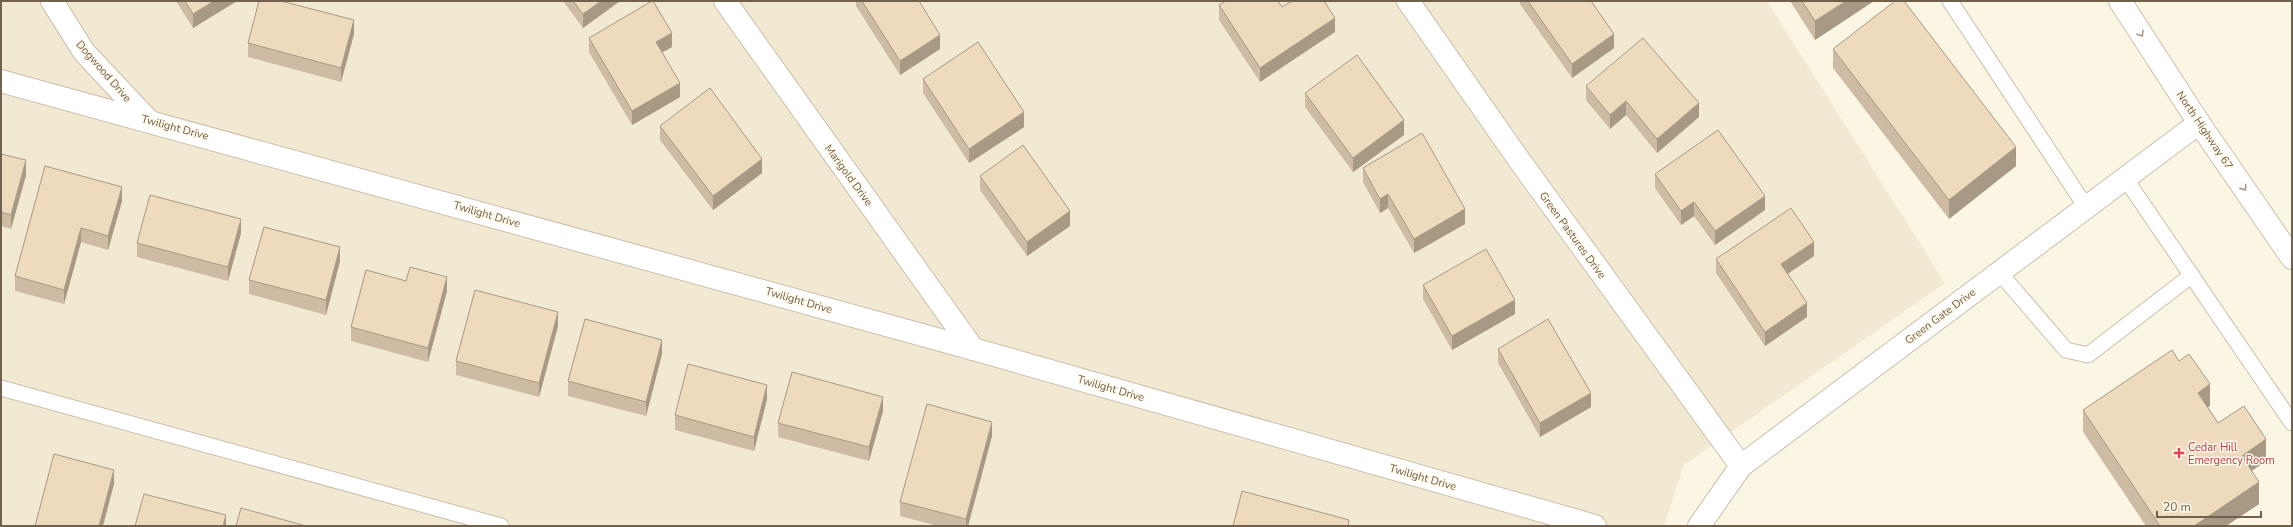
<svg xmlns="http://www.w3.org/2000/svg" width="2293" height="527" font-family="'Nunito Sans',sans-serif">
<rect width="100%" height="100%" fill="#fbf6e4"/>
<!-- residential -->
<polygon fill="#f2e9d3" points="1,1 1767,1 1945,283 1684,465 1664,526 1,526"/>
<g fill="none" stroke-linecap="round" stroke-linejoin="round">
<defs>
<g id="lane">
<polyline points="1950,1 2086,207"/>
<polyline points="2125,178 2292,423"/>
<polyline points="1999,272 2066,350 2088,355 2192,275"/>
<polyline points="1,388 501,526"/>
</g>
<g id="street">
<polyline points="52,1 84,52 147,119"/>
<polyline points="725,1 973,349"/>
<polyline points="1408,1 1517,157 1741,466"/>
<polyline points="1,81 973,349 1595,526"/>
<polyline points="1699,526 1741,466 2199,123"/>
</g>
<polyline id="secondary" points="2120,1 2199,123 2292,258"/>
</defs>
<!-- lane casing -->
<use href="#lane" stroke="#cbbfab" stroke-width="17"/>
<!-- street casing -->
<use href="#street" stroke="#cbbfab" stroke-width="24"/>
<!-- secondary casing -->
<use href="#secondary" stroke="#cec0a9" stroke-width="24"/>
<!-- lane -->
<use href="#lane" stroke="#fff" stroke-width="15"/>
<!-- street -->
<use href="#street" stroke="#fff" stroke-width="22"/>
<!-- secondary -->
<use href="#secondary" stroke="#fff" stroke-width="22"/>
</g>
<!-- wall -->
<g fill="#cdbba3">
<polygon points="176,1 237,1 193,28"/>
<polygon points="563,1 620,1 583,28"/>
<polygon points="856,1 919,1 940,49 900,75 856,6"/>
<polygon points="1520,1 1591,1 1614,48 1572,78 1520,4"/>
<polygon points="1790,1 1874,1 1815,40"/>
<polygon points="1219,5 1282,7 1335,32 1260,82 1219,20"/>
<polygon points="354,34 341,82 248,57 248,43"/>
<polygon points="589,38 672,47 662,52 680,97 632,125 589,52"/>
<polygon points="1833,49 2016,166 1949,219 1833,68"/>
<polygon points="923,79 1024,127 969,163 923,93"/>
<polygon points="1586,86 1699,117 1657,153 1626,115 1610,129 1586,100"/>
<polygon points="1305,93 1404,135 1353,172 1305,107"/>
<polygon points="660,126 762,173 713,210 660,140"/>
<polygon points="1,154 26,175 11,229 1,226"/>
<polygon points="45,166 122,201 108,250 81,242 64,304 15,291 15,276"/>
<polygon points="1363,168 1465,224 1414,253 1388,208 1380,213 1363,182"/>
<polygon points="1655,174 1765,210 1715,245 1694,216 1681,225 1655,188"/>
<polygon points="980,176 1070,226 1027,256 980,190"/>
<polygon points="241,233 228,281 137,257 137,243"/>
<polygon points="1814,256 1788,274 1807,317 1765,346 1716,273 1716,259"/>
<polygon points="340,261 326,315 249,294 249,280"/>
<polygon points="1423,285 1515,314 1452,350 1423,299"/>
<polygon points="447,291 428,362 351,341 351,327"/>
<polygon points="558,326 539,397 456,375 456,361"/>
<polygon points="1498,349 1591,407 1540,437 1498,363"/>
<polygon points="662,354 646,416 568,396 568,381"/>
<polygon points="767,399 754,451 675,430 675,415"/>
<polygon points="2210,406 2208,407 2218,423 2266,461 2252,471 2259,504 2226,526 2146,526 2083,432 2083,410"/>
<polygon points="883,411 869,461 778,437 778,423"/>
<polygon points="992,436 968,526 938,526 900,516 900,502"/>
</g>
<!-- shaded-wall -->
<g fill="#a79984">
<polygon points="214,1 237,1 193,28 193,14"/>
<polygon points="601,1 620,1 583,28 583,14"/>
<polygon points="1846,1 1874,1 1815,40 1815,21"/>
<polygon points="1335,18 1335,32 1260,82 1260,68"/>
<polygon points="354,20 354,34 341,82 341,68"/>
<polygon points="672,33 672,47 656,56 656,42"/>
<polygon points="1614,34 1614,48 1572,78 1572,64"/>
<polygon points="940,35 940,49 900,75 900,61"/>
<polygon points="680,83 680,97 632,125 632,111"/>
<polygon points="1626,101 1626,115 1610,129 1610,115"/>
<polygon points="1699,103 1699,117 1657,153 1657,139"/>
<polygon points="1024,112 1024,127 969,163 969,149"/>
<polygon points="1404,120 1404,135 1353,172 1353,158"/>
<polygon points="2016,147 2016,166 1949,219 1949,200"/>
<polygon points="762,159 762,173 713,210 713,196"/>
<polygon points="26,160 26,175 11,229 11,215"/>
<polygon points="122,187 122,201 108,250 108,236"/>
<polygon points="1388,194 1388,208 1380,213 1380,199"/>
<polygon points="1765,196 1765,210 1715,245 1715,231"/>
<polygon points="1694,202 1694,216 1681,225 1681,211"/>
<polygon points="1465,209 1465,224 1414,253 1414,239"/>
<polygon points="1070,211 1070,226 1027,256 1027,242"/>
<polygon points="241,219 241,233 228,281 228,267"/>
<polygon points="81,228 81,242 64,304 64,290"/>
<polygon points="1814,242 1814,256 1781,278 1781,264"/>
<polygon points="340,247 340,261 326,315 326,300"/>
<polygon points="447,277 447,291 428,362 428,348"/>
<polygon points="1515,300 1515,314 1452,350 1452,336"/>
<polygon points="1807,303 1807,317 1765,346 1765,332"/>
<polygon points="558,312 558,326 539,397 539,383"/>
<polygon points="662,340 662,354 646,416 646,402"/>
<polygon points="2210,384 2210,406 2198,414 2198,393"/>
<polygon points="767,385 767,399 754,451 754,437"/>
<polygon points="1591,393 1591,407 1540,437 1540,423"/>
<polygon points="883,397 883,411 869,461 869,447"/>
<polygon points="992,422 992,436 968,526 966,526 966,519"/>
<polygon points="2266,439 2266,461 2242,477 2242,456"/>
<polygon points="2,455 2,470 1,472 1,458"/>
<polygon points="114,470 114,484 103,526 99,526"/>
<polygon points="2259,482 2259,504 2226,526 2194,526"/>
<polygon points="226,515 226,526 223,526"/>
</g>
<!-- building -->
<g fill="#eedabd" stroke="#a79984">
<polygon points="185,1 214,1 193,14"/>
<polygon points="259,1 281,1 354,20 341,68 248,43"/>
<polygon points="573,1 601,1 583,14"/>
<polygon points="652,1 653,1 672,33 656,42 680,83 632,111 589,38"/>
<polygon points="862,1 919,1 940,35 900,61"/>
<polygon points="1226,1 1278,1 1282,7 1292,1 1324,1 1335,18 1260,68 1219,5"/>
<polygon points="1528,1 1591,1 1614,34 1572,64"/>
<polygon points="1802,1 1846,1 1815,21"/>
<polygon points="1895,1 1904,1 2016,147 1949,200 1833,49"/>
<polygon points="1643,38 1699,103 1657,139 1626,101 1610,115 1586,86"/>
<polygon points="978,42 1024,112 969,149 923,79"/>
<polygon points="1357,55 1404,120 1353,158 1305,93"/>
<polygon points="710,88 762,159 713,196 660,126"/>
<polygon points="1718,130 1765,196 1715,231 1694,202 1681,211 1655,174"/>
<polygon points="1422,133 1465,209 1414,239 1388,194 1380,199 1363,168"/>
<polygon points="1023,145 1070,211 1027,242 980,176"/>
<polygon points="1,154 26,160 11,215 1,212"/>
<polygon points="45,166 122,187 108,236 81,228 64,290 15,276"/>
<polygon points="150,195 241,219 228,267 137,243"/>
<polygon points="1791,208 1814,242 1781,264 1807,303 1765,332 1716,259"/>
<polygon points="264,227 340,247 326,300 249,280"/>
<polygon points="1486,249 1515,300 1452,336 1423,285"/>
<polygon points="410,267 447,277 428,348 351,327 366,270 406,281"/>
<polygon points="475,290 558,312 539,383 456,361"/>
<polygon points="585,319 662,340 646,402 568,381"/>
<polygon points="1548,319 1591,393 1540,423 1498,349"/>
<polygon points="2172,350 2179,361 2189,354 2210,384 2198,393 2218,423 2244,406 2266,439 2242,456 2259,482 2194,526 2160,526 2083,410"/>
<polygon points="688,364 767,385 754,437 675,415"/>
<polygon points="792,372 883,397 869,447 778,423"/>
<polygon points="927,404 992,422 966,519 900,502"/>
<polygon points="54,454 114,470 99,526 35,526"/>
<polygon points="1242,491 1349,520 1348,526 1233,526"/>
<polygon points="144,494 226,515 223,526 135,526"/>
<polygon points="241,508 306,526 236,526"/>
</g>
<!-- one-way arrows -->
<defs><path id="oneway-chevron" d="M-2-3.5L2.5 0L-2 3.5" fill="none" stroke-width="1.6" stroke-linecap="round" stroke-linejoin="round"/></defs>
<g stroke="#a3988a">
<use href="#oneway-chevron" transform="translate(2141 34) rotate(57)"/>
<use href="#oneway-chevron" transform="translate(2244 188) rotate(55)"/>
</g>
<!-- markers -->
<path fill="#e0444e" stroke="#fef9ea" stroke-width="1.5" d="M2177 447h4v4h4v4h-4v4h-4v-4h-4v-4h4z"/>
<g text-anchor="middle" stroke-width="3" stroke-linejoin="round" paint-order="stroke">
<!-- street labels -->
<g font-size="11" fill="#71604b" stroke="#fef9ea">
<text transform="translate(104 71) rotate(49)" y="4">Dogwood Drive</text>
<text transform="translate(175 127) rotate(15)" y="4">Twilight Drive</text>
<text transform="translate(2205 130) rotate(56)" y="4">North Highway 67</text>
<text transform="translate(849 175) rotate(54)" y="4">Marigold Drive</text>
<text transform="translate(487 214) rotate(16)" y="4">Twilight Drive</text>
<text transform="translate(1573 235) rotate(54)" y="4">Green Pastures Drive</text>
<text transform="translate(799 300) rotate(16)" y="4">Twilight Drive</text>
<text transform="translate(1940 316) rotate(-37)" y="4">Green Gate Drive</text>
<text transform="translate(1111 388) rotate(16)" y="4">Twilight Drive</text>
<text transform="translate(1423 477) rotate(16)" y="4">Twilight Drive</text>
</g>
<!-- health labels -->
<g font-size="11" fill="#be3a42" stroke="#fef9ea" text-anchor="start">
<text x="2188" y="451">Cedar Hill<tspan x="2188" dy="13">Emergency Room</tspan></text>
</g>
</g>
<!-- border -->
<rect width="2293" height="527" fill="none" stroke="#71604b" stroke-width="4"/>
<!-- scale -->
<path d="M2157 511v6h104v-6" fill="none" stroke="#71604b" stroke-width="2"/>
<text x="2163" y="511" font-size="12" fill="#71604b" stroke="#fef9ea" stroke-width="3" paint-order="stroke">20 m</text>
</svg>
